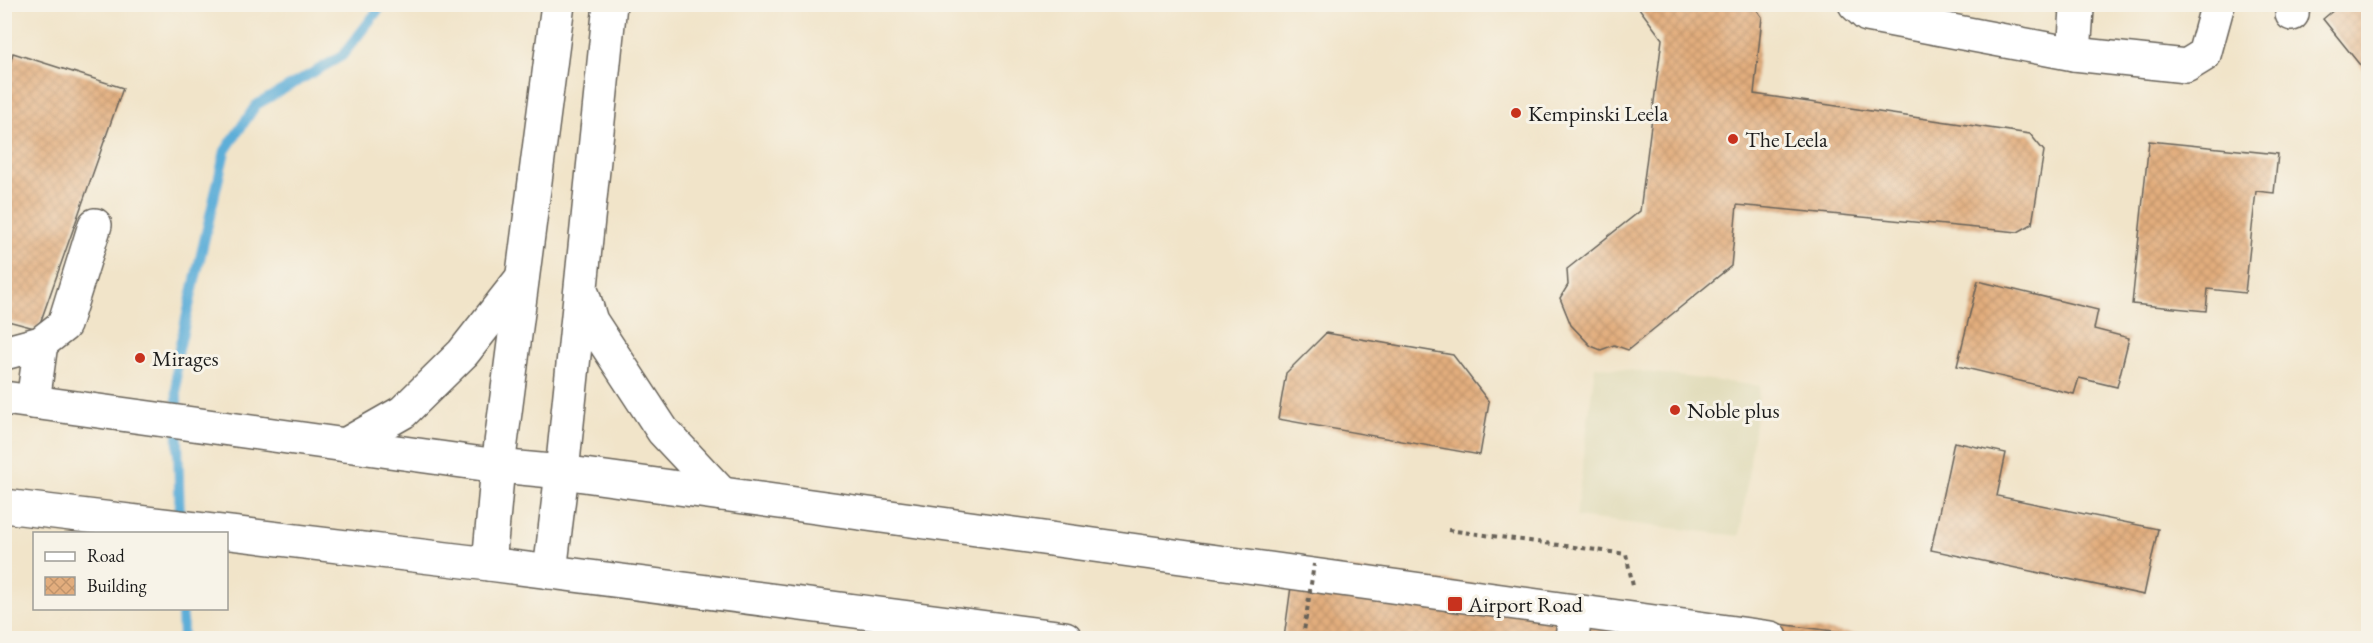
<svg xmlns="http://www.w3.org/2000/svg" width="2373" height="643" font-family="'EB Garamond',serif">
<defs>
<pattern id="building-cross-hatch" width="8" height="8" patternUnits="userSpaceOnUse" patternTransform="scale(1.5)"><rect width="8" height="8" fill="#e2ad7d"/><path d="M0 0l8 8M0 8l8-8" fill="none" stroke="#c1946b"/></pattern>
</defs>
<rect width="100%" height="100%" fill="#f7f3e8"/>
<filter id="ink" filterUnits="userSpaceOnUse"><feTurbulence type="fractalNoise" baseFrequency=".0167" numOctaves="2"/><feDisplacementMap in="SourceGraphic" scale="12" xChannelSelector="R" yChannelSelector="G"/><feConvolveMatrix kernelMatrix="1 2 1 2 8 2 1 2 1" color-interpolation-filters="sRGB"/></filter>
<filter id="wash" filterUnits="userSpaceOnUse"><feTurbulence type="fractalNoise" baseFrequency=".008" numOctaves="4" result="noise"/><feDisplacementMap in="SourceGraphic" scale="24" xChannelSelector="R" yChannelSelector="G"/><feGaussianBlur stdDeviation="1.35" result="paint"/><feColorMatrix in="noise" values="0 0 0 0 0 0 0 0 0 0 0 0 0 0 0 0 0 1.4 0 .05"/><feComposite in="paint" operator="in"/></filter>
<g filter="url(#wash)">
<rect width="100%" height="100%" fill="#f1e4c9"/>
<!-- built -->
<polygon fill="#e1dcba" points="1595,366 1760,386 1740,536 1576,517"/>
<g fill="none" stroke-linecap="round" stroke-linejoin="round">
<!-- stream -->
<g stroke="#5daed8" stroke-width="10">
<polyline points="180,524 176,362 225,151 256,105 342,56 383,4"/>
<polyline points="182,608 183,638"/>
</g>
</g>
<g id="blocks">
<!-- building -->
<g fill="url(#building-cross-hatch)">
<polygon points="1636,4 1753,4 1762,17 1754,94 2030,134 2044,151 2032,224 2018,232 1737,205 1731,266 1628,350 1614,345 1601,350 1591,346 1571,325 1560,298 1568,285 1567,269 1640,211 1662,39"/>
<polygon points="2341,4 2368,4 2368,75 2323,19"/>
<polygon points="13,53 123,88 38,329 4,320 4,86"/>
<polygon points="2149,141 2278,154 2274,193 2256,191 2245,293 2208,289 2206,311 2132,304"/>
<polygon points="1978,281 2098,310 2094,329 2129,338 2117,387 2079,378 2074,394 1957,366"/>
<polygon points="1326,333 1453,355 1489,402 1480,455 1278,419 1286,373"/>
<polygon points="1954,442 2006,453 1997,496 2158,529 2144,595 1931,550"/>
<polygon points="1314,564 1879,637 1879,638 1284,638 1293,572"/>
</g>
</g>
</g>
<g filter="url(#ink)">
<use href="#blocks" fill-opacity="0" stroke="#676259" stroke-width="1.5"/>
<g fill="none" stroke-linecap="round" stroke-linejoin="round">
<defs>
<g id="minor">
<polyline points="1855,4 1867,15 2074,54 2186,66 2204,55 2218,4"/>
<polyline points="2074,4 2077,9 2074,54"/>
<polyline points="2292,14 2293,4"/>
<polyline points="4,353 41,343 64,325 95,225"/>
<polyline points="33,402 41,343"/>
<polyline points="1572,638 1575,613"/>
</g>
<g id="major">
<polyline points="583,295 591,321 663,431 722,494"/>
<polyline points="4,398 498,466 562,472 1771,638"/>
<polyline points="345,445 403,412 463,353 522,278"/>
<polyline points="4,506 489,564 1065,638"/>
<polyline points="489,564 498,466 558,4"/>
<polyline points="550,572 562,472 610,4"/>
</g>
</defs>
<!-- minor casing -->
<use href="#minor" stroke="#676259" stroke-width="36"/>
<!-- major casing -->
<use href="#major" stroke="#676259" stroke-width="36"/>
<!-- path -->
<polyline stroke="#676259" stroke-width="4" stroke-dasharray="4.5 4.5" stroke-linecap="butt" points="1448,530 1626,554 1633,586"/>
<!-- minor -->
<use href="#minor" stroke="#fff" stroke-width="33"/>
<!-- major -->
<use href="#major" stroke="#fff" stroke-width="33"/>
<!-- path-bridge -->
<polyline stroke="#676259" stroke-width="4" stroke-dasharray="4.5 4.5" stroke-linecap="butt" points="1303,638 1314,564"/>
</g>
</g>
<!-- markers -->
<g fill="#c8321e" stroke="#f7f3e8" stroke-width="2">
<circle cx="1516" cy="113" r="6"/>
<circle cx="1733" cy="139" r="6"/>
<circle cx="140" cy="358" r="6"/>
<circle cx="1675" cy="410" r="6"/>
<rect x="1447" y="596" width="16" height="16" rx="3"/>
</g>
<g text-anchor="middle" stroke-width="6" stroke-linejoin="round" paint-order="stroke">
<!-- poi labels -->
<g font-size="22" fill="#1c1c1c" stroke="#f7f3e8" text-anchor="start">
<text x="1528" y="121">Kempinski Leela</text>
<text x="1745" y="147">The Leela</text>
<text x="152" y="366">Mirages</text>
<text x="1687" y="418">Noble plus</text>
<text x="1468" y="612">Airport Road</text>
</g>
</g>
<!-- margin -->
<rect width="2373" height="643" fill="none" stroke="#f7f3e8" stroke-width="24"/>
<!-- legend -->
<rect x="33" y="532" width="195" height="78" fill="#f7f3e8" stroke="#9f9d96" stroke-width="1.5"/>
<rect x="45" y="552" width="30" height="9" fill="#ffffff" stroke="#9f9d96" stroke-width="1.5"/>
<text x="87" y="562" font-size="18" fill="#1c1c1c">Road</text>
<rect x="45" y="577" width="30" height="18" fill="url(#building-cross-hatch)" stroke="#9f9d96" stroke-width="1.5"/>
<text x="87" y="592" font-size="18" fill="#1c1c1c">Building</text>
</svg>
